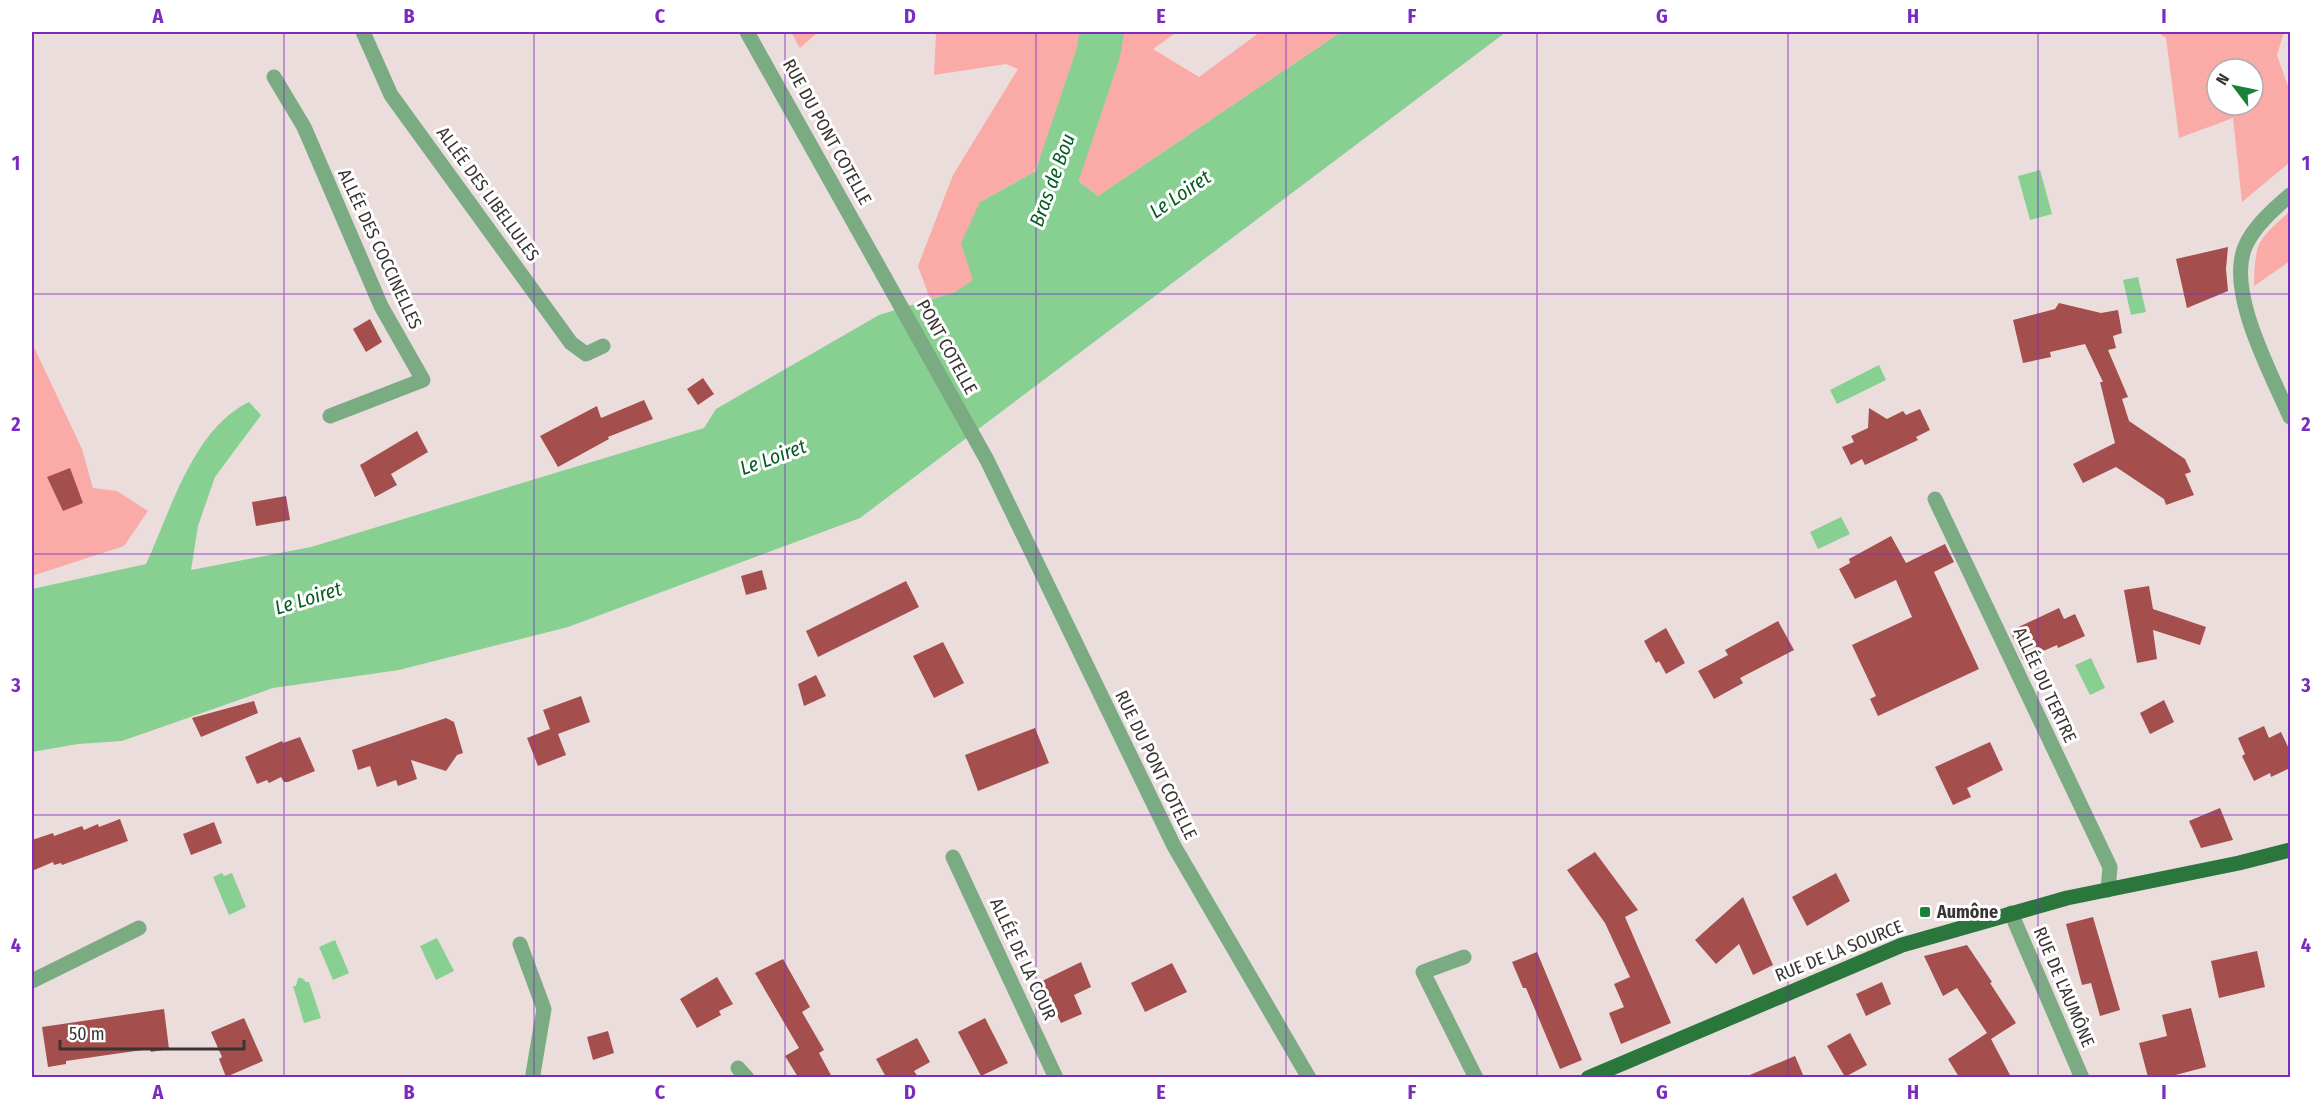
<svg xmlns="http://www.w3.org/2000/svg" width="2322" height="1109" font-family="'Fira Sans Condensed',sans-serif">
<rect width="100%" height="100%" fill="#ebdddc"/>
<!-- green -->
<g fill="#faaba8" fill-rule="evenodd">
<polygon points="791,32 818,32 800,48"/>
<polygon points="936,32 1083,32 1056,121 1034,172 980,202 974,280 955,292 930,299 918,266 953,175 1018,69 1006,64 934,75"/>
<polygon points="1120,32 1177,32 1153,49 1199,77 1260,32 1341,32 1098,196 1073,177 1118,45"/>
<path d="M2157,32H2284L2277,55L2289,89L2290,88V162L2242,202L2233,118L2179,138L2166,38ZM2217,69H2253V105H2217Z"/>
<path d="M2290,211V261L2254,286C2255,240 2258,241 2290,211Z"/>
<polygon points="32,343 82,449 93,488 117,491 148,511 124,546 32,576"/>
</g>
<!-- water -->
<g fill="#87d092">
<path d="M1341,32H1506L860,518L568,627L399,670L273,688L122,741L78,744L32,752V589L146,564C171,510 193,429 249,402L261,415L215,477L198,526L191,570L311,547L704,428L716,409L879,315L955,292L973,280L961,243L980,202L1034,172L1073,177L1098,196Z"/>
<polygon points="2040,170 2052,214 2030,220 2018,176"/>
<polygon points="2138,277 2146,312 2131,315 2123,280"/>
<polygon points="1879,365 1886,380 1837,404 1830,390"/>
<polygon points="1841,517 1850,534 1818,549 1810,532"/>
<polygon points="2091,658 2105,688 2090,695 2075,665"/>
<polygon points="222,873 224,876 232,873 246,907 229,915 213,877"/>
<polygon points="437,938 454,971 436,980 420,946"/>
<polygon points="335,940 349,973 333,980 319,947"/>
<polygon points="298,978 302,978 306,982 309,982 321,1018 304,1023 293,986 296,986"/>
</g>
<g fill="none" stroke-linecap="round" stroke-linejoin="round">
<!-- river -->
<polyline stroke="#87d092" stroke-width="44" points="1034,231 1049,200 1098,54 1102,32"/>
</g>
<!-- building -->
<g fill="#a44e4d">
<polygon points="2228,247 2226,269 2228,291 2187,308 2176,259"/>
<polygon points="2059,303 2101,313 2118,310 2122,333 2113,336 2116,348 2108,350 2128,397 2122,399 2129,421 2185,459 2191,472 2185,474 2194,495 2166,505 2164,499 2116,467 2083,483 2073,464 2115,443 2100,382 2103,382 2085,344 2050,352 2051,357 2023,363 2013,320 2055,309"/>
<polygon points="370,319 382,342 366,352 353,329"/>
<polygon points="703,378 714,394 698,405 687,389"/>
<polygon points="644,400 653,419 608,437 609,439 558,467 540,436 597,406 601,418"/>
<polygon points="1869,408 1887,419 1903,411 1906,415 1920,409 1930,430 1916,437 1918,440 1865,465 1862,459 1851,465 1842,447 1854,442 1851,436 1868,428"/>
<polygon points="417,431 428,452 391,474 397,485 375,497 360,465"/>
<polygon points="70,468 83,503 63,511 47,477"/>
<polygon points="286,496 290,520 256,526 252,502"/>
<polygon points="1891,536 1906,563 1945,544 1954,562 1934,572 1979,669 1878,716 1870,699 1876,696 1852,645 1912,617 1896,580 1855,599 1839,569 1850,563 1849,559"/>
<polygon points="762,570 767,589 746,595 741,576"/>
<polygon points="906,581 919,607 818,657 806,631"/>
<polygon points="2149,586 2153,609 2206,627 2200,645 2153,630 2157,659 2137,663 2124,590"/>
<polygon points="2059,608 2064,619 2075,614 2085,636 2058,648 2057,645 2023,660 2010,631"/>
<polygon points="1778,621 1794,650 1740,678 1743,683 1714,699 1698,671 1728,655 1725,650"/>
<polygon points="1666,628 1685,663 1666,674 1659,661 1656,663 1644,641"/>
<polygon points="943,642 964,683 934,698 913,656"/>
<polygon points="816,675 826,696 804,706 798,684"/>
<polygon points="581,696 590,722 558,734 566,755 538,766 527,738 550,729 543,710"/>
<polygon points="2164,700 2174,722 2150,734 2140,713"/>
<polygon points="254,701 258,713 201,737 192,718"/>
<polygon points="446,718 454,722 463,753 457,755 446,771 411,760 417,779 398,786 396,780 377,787 370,766 358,770 352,750"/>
<polygon points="2264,726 2269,738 2281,732 2290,751 2290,768 2271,777 2270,773 2254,781 2242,756 2245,754 2238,738"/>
<polygon points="1035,728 1049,763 978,791 965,755"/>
<polygon points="300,737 315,771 288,782 284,782 281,777 269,783 267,780 257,784 245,757 282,741 283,743"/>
<polygon points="1990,742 2003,770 1967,788 1971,797 1953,805 1935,767"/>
<polygon points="2220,808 2233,840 2201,848 2189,821"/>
<polygon points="120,819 128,841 62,865 61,863 54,865 53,862 32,871 32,840 53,833 54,836 82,826 84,830 98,824 99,827"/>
<polygon points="214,822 222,843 191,855 183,834"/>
<polygon points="1595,852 1638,910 1625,917 1671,1023 1621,1044 1609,1013 1624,1007 1614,984 1630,977 1605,923 1567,870"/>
<polygon points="1836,873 1850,901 1807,926 1792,897"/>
<polygon points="1743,897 1773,965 1753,975 1739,944 1716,964 1695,940"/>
<polygon points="2093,917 2120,1010 2100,1016 2091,983 2082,985 2066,924"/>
<polygon points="1967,945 1992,982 1990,983 2016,1023 1991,1039 2011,1077 1959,1077 1948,1059 1987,1033 1957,988 1943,996 1924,956"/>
<polygon points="2257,951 2265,987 2219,998 2211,961"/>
<polygon points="1537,952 1582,1060 1560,1069 1526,988 1523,988 1512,962"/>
<polygon points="783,959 810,1007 802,1012 824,1050 819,1053 832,1077 798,1077 785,1056 799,1048 755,973"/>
<polygon points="1081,962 1091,987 1074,995 1082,1014 1061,1023 1052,1005 1047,1008 1036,984"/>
<polygon points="1172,963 1187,992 1145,1012 1131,983"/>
<polygon points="717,977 733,1004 719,1011 721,1015 697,1028 680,999"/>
<polygon points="1882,982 1891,1004 1866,1016 1856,994"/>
<polygon points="2191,1008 2206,1067 2168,1077 2148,1077 2139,1043 2167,1036 2162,1015"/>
<polygon points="164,1009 169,1049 151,1052 150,1049 107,1055 66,1061 66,1064 48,1067 42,1027"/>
<polygon points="244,1018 263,1061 226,1077 219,1059 222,1057 211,1032"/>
<polygon points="985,1018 1008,1063 981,1076 958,1032"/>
<polygon points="608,1031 614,1053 593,1060 587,1037"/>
<polygon points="1850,1033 1867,1065 1845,1077 1827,1046"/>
<polygon points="917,1038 930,1062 914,1071 918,1077 886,1077 876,1059"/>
<polygon points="1795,1056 1804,1077 1745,1077"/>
</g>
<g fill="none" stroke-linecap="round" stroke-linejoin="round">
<!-- minor -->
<g stroke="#7bab82" stroke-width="15">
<polyline points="363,32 391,95 571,343 586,354 603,346"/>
<polyline points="747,32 987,460 1174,846 1309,1078"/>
<polyline points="274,77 304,127 381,306 423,380 330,416"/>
<path d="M2290,195C2275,208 2253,227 2245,247C2226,292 2272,375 2290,417"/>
<polyline points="1935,499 2110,867 2108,890"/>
<polyline points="953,857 1056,1078"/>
<polyline points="2011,913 2082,1078"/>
<polyline points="520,944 544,1009 533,1074 534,1078"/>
<polyline points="1464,957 1423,972 1476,1078"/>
<polyline points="32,981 139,928"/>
<polyline points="738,1068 747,1078"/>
</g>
<!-- major -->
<polyline stroke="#2a763c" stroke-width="15" points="1588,1078 1902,945 2067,898 2239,863 2290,850"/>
</g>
<!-- grid -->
<path fill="none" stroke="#7b2cbf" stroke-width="1.5" stroke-opacity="0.55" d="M284,32V1078M534,32V1078M785,32V1078M1036,32V1078M1286,32V1078M1537,32V1078M1788,32V1078M2038,32V1078M32,294H2290M32,554H2290M32,815H2290"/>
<!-- markers -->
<rect fill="#178238" stroke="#fff" stroke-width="2" x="1919" y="906" width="12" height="12" rx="3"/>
<g text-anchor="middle" stroke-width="6" stroke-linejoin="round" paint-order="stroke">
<!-- street labels -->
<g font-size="18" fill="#393433" stroke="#fff">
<text transform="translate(827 132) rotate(61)" y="6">RUE DU PONT COTELLE</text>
<text transform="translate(488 194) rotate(54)" y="6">ALLÉE DES LIBELLULES</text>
<text transform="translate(380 249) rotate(65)" y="6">ALLÉE DES COCCINELLES</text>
<text transform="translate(947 347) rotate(61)" y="6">PONT COTELLE</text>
<text transform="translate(2045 685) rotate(65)" y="6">ALLÉE DU TERTRE</text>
<text transform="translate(1156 765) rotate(64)" y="6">RUE DU PONT COTELLE</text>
<text transform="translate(1839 951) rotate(-22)" y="6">RUE DE LA SOURCE</text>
<text transform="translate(1023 959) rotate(65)" y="6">ALLÉE DE LA COUR</text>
<text transform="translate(2064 987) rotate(67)" y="6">RUE DE L'AUMÔNE</text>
</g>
<!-- poi labels -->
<g font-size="18" font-weight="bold" fill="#393433" stroke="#fff" text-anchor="start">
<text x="1937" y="918">Aumône</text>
</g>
<!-- water labels -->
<g font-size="20" font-style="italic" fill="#065b23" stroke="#fff">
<text transform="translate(1052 180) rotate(-70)" y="7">Bras de Bou</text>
<text transform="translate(1180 194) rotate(-34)" y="7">Le Loiret</text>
<text transform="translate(773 457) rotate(-20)" y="7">Le Loiret</text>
<text transform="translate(308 598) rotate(-17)" y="7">Le Loiret</text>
</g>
</g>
<!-- border -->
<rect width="2322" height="1109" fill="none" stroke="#ffffff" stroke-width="66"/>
<!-- north arrow -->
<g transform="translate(2235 87) rotate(302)"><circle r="28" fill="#ffffff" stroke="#b0aead" stroke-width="1.5"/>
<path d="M0-4.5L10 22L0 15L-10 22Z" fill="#178238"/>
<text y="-9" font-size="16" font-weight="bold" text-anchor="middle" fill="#393433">N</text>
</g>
<!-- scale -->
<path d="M60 1040v9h184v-9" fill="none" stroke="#393433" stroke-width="3"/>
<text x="69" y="1040" font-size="18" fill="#393433" stroke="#ffffff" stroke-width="4.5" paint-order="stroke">50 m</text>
<rect x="33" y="33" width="2256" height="1043" fill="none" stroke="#7b2cbf" stroke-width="2"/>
<g font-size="20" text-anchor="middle" font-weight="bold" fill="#7b2cbf">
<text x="158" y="23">A</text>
<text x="409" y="23">B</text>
<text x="660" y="23">C</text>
<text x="910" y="23">D</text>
<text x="1161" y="23">E</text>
<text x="1412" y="23">F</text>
<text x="1662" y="23">G</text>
<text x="1913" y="23">H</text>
<text x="2164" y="23">I</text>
<text x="16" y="170">1</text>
<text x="2306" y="170">1</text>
<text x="16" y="431">2</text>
<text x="2306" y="431">2</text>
<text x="16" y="692">3</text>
<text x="2306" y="692">3</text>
<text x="16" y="952">4</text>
<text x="2306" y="952">4</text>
<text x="158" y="1099">A</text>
<text x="409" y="1099">B</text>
<text x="660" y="1099">C</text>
<text x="910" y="1099">D</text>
<text x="1161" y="1099">E</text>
<text x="1412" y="1099">F</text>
<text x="1662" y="1099">G</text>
<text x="1913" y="1099">H</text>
<text x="2164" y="1099">I</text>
</g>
</svg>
